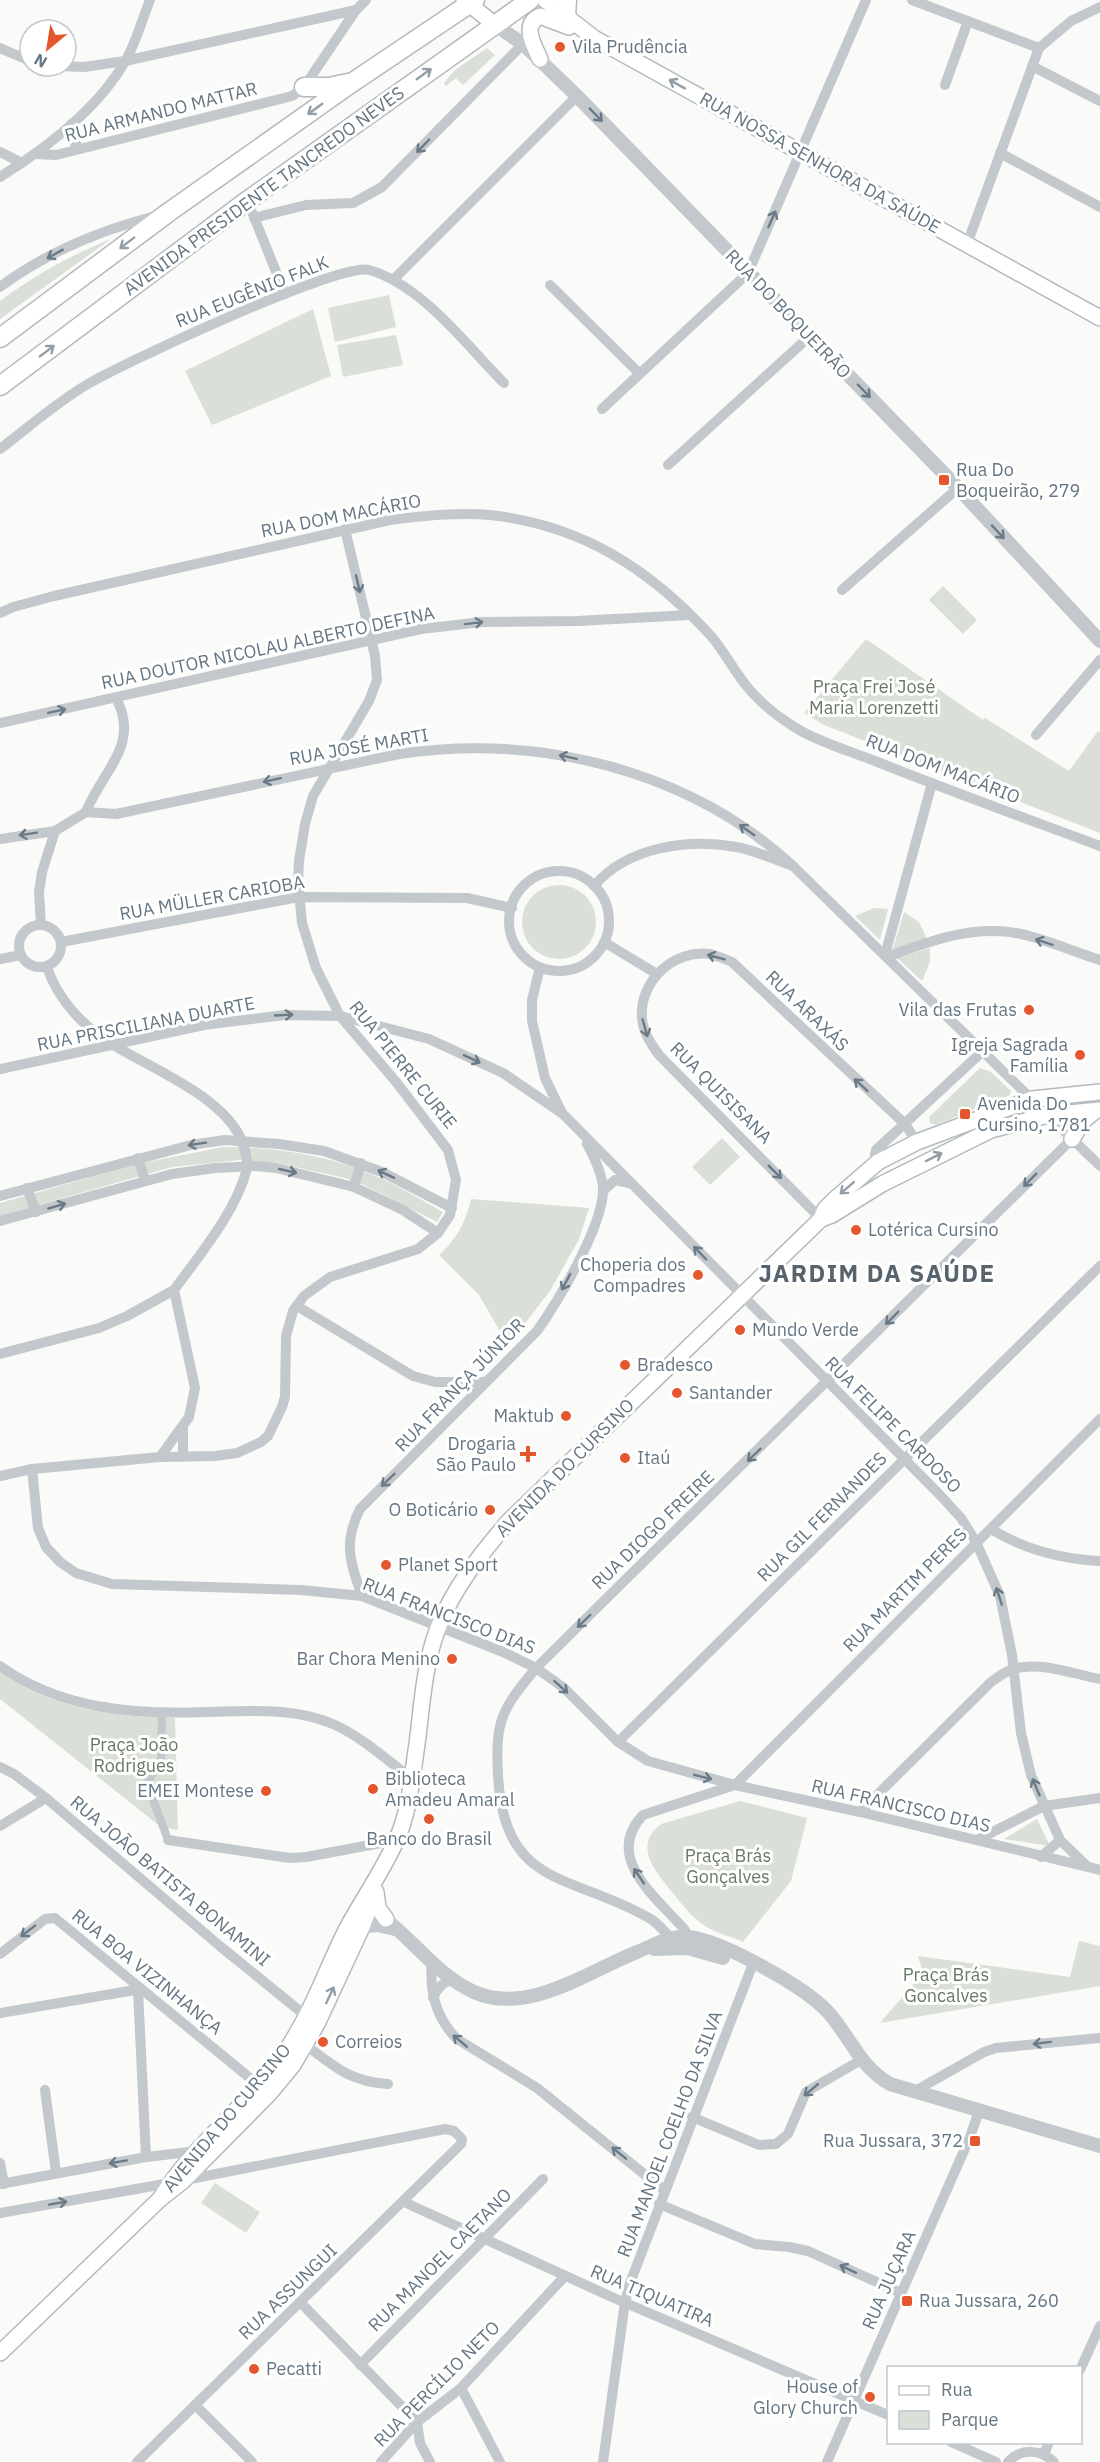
<svg xmlns="http://www.w3.org/2000/svg" width="1100" height="2462" font-family="'IBM Plex Sans',sans-serif">
<rect width="100%" height="100%" fill="#fafaf8"/>
<!-- green -->
<g fill="#dadfd7">
<polygon points="487,48 495,55 463,85 456,78 446,86 444,83 455,70"/>
<path d="M111,239L0,319V301C35,275 71,255 111,239Z"/>
<polygon points="389,295 396,327 335,342 328,308"/>
<polygon points="313,309 331,376 212,425 185,371"/>
<polygon points="396,335 403,365 343,377 337,345"/>
<polygon points="943,586 977,620 963,634 929,600"/>
<polygon points="866,639 983,720 985,718 1069,771 1098,731 1100,732 1100,833 824,725 804,713"/>
<circle cx="559" cy="922" r="37"/>
<polygon points="874,908 888,909 880,940 855,916"/>
<polygon points="904,912 919,922 927,939 892,952"/>
<polygon points="930,948 930,962 922,981 897,958"/>
<polygon points="980,1068 991,1072 1011,1091 1010,1095 936,1125 930,1123 929,1117"/>
<polygon points="722,1138 740,1157 710,1185 692,1167"/>
<path d="M223,1147C268,1147 314,1153 356,1168C387,1179 415,1196 443,1212L437,1222L364,1185L345,1178L277,1163L240,1160L172,1167L0,1216V1203L137,1164Z"/>
<path d="M471,1199L589,1208L579,1239L550,1291L508,1345L479,1295L439,1255C456,1240 466,1222 471,1199Z"/>
<path d="M0,1671C53,1710 112,1716 175,1718L178,1830L161,1827L0,1699Z"/>
<path d="M740,1801L807,1818L791,1881L743,1942C730,1936 712,1932 701,1923C689,1914 681,1903 672,1892C656,1871 632,1847 661,1824Z"/>
<polygon points="1037,1819 1050,1846 1004,1839"/>
<polygon points="1079,1941 1100,1946 1100,1986 880,2023 923,1973 918,1956 1070,1977"/>
<polygon points="215,2183 260,2212 246,2233 201,2203"/>
</g>
<g fill="none" stroke-linecap="round" stroke-linejoin="round">
<defs>
<g id="secondary">
<polyline points="464,0 494,24"/>
<polyline points="545,0 594,38 1100,318"/>
<path d="M540,59C534,45 521,25 540,16L569,27"/>
<polyline points="1072,1139 1083,1121 1095,1111"/>
<polyline points="821,1219 825,1209 834,1200 878,1162 917,1142 1032,1099 1100,1092"/>
<polyline points="376,1892 378,1908 386,1919"/>
<path d="M160,2199C193,2146 245,2108 281,2058C310,2018 325,1972 347,1928C363,1899 382,1872 396,1841C410,1811 412,1776 417,1744C422,1706 424,1664 438,1628C453,1588 481,1554 508,1522L821,1219L832,1215L882,1184L991,1130L1048,1115L1100,1110"/>
<polyline points="0,2353 160,2199 183,2181 269,2094 293,2065 317,2024 362,1927 374,1895"/>
</g>
<g id="trunk">
<polyline points="566,17 567,0"/>
<polyline points="304,87 329,87 348,83"/>
<polyline points="0,338 169,212 353,82 475,0"/>
<polyline points="0,386 247,201 530,0"/>
</g>
</defs>
<!-- secondary casing -->
<use href="#secondary" stroke="#b3babf" stroke-width="18"/>
<!-- trunk casing -->
<use href="#trunk" stroke="#b4b9bd" stroke-width="21"/>
<!-- pedestrian -->
<polyline stroke="#c3c8cc" stroke-width="8" points="162,1713 161,1760 147,1783 168,1840"/>
<!-- minor -->
<g stroke="#c3c8cc" stroke-width="10">
<polyline points="912,0 1039,48"/>
<polyline points="0,48 30,61"/>
<polyline points="59,66 84,67 125,61 356,10"/>
<polyline points="1032,66 1100,101"/>
<polyline points="945,85 968,21"/>
<polyline points="71,124 72,138 79,149"/>
<polyline points="0,152 22,163"/>
<polyline points="1000,153 1100,207"/>
<polyline points="36,154 56,155 292,96 304,87 356,10 366,0"/>
<path d="M0,177C45,149 99,108 126,60C136,42 142,20 150,0"/>
<polyline points="252,212 285,294"/>
<polyline points="254,218 306,205 353,203 382,187 523,44"/>
<polyline points="967,244 1039,48 1071,21 1100,7"/>
<polyline points="394,279 577,96"/>
<polyline points="550,285 639,373"/>
<path d="M0,287C47,252 103,229 160,215"/>
<polyline points="602,409 748,273 866,0"/>
<path d="M0,449C29,427 57,402 88,384C123,363 340,262 369,270C421,284 467,346 504,383"/>
<polyline points="668,465 810,336"/>
<polyline points="842,590 958,488"/>
<path d="M0,613L13,607L54,596L390,520C423,516 457,512 490,515C582,525 650,569 711,636C724,651 733,669 745,684C758,701 778,717 796,728C816,741 852,752 875,761C950,791 1025,818 1100,846"/>
<polyline points="0,723 421,629 482,622 577,621 690,615"/>
<polyline points="1036,735 1100,660"/>
<path d="M86,812L116,814L399,754C538,733 689,770 793,866"/>
<path d="M86,812C102,771 141,745 116,698"/>
<polyline points="0,839 55,831 86,812"/>
<circle cx="559" cy="921" r="50"/>
<path d="M594,886C627,847 688,838 736,847C755,850 775,860 793,866L1100,1166"/>
<circle cx="40" cy="946" r="21"/>
<polyline points="41,925 39,892 42,872 55,831"/>
<polyline points="61,942 299,897 467,898 512,908"/>
<polyline points="604,942 657,974"/>
<polyline points="885,955 932,783"/>
<path d="M887,957C930,941 974,924 1021,934C1048,940 1074,952 1100,960"/>
<polyline points="0,959 21,955"/>
<path d="M47,967C56,994 75,1017 98,1035C140,1066 234,1096 245,1151C246,1156 248,1163 247,1169C235,1213 201,1253 174,1290L195,1388L189,1417L160,1457"/>
<polyline points="540,967 532,1000 532,1021 545,1078 561,1111"/>
<polyline points="0,1069 204,1025 285,1015 340,1016 429,1039 503,1073 563,1114 940,1495 961,1518 976,1542 1000,1596 1012,1655 1021,1733 1031,1775 1060,1840 1087,1866"/>
<polyline points="138,1158 145,1180"/>
<polyline points="878,1162 875,1155 876,1150 983,1051"/>
<polyline points="354,1187 361,1163"/>
<polyline points="27,1188 36,1212"/>
<polyline points="604,1190 615,1180 632,1184"/>
<polyline points="0,1196 191,1145 225,1140 279,1144 324,1151 382,1172 452,1208"/>
<path d="M821,1219L659,1055C651,1044 643,1032 642,1018C639,981 674,949 710,954C718,956 725,959 732,962L905,1124L917,1142"/>
<polyline points="0,1221 172,1174 215,1168 256,1166 276,1168 354,1187 403,1210 438,1233"/>
<polyline points="297,1306 413,1376 435,1382 486,1382"/>
<polyline points="0,1354 99,1328 127,1316 174,1290"/>
<polyline points="183,1429 183,1457"/>
<polyline points="32,1469 38,1528 46,1547 60,1562 76,1573 112,1584 301,1590 362,1596 503,1652 536,1668 564,1688 618,1742 648,1761 735,1785 860,1812 1100,1870"/>
<polyline points="0,1476 32,1469 160,1457 215,1456 237,1453 261,1442 268,1436 282,1407 285,1397 286,1336 293,1311 304,1296 330,1277 418,1249 438,1233 450,1215 456,1180 448,1150 397,1083 340,1016 316,968 302,923 298,881 299,861 305,824 313,796 369,701 377,680 375,656 345,529"/>
<path d="M991,1529C1025,1550 1060,1559 1100,1561"/>
<path d="M362,1596C350,1562 343,1543 360,1509L537,1331C559,1300 601,1229 603,1192C604,1177 594,1157 587,1144"/>
<path d="M0,1666C60,1709 134,1715 206,1712C248,1711 293,1707 333,1724C362,1737 387,1760 412,1779"/>
<polyline points="618,1742 1100,1266"/>
<polyline points="0,1767 14,1774 46,1798 221,1947 311,2020"/>
<path d="M860,1812L991,1682C998,1677 1007,1670 1016,1668C1043,1662 1073,1674 1100,1679"/>
<polyline points="0,1826 46,1798"/>
<polyline points="168,1840 290,1858 306,1857 397,1840"/>
<polyline points="977,1840 1044,1806 1100,1798"/>
<polyline points="1041,1857 1060,1840"/>
<path d="M676,1942C666,1935 660,1924 649,1918C571,1873 503,1889 498,1774C495,1720 502,1709 536,1668L1072,1139"/>
<path d="M688,1943L689,1937L684,1929C656,1897 603,1857 643,1815L735,1785L1100,1419"/>
<polyline points="0,1954 45,1919 55,1918 262,2088"/>
<path d="M432,1961C429,1991 435,2017 457,2039L537,2088L664,2190"/>
<polyline points="138,1990 146,2157"/>
<path d="M433,1998C436,1989 444,1981 453,1980"/>
<polyline points="0,2013 141,1989"/>
<path d="M299,2040C332,2064 346,2081 388,2084"/>
<polyline points="45,2090 56,2173"/>
<polyline points="915,2091 984,2052 996,2048 1100,2038"/>
<polyline points="692,2117 759,2145 776,2144 788,2134 806,2092 861,2060"/>
<polyline points="0,2163 4,2184"/>
<polyline points="0,2184 146,2157 198,2151"/>
<polyline points="404,2202 614,2298 888,2415"/>
<polyline points="659,2204 755,2244 789,2247 808,2251 901,2293"/>
<polyline points="0,2213 170,2183 445,2129 454,2131 462,2139 461,2144 137,2462"/>
<polyline points="301,2303 417,2422 420,2443 430,2462"/>
<polyline points="360,2365 543,2179"/>
<polyline points="1080,2370 1100,2326"/>
<polyline points="461,2388 500,2462"/>
<polyline points="195,2405 252,2462"/>
<polyline points="951,2442 996,2462"/>
<polyline points="1044,2454 1049,2442"/>
<polyline points="381,2462 417,2422 461,2388 565,2276"/>
<polyline points="603,2462 625,2302 630,2283 754,1961"/>
<polyline points="827,2462 970,2137 979,2111"/>
<path d="M1008,2462C1021,2448 1040,2449 1054,2462"/>
</g>
<!-- tertiary -->
<g stroke="#c3c8cc" stroke-width="14">
<polyline points="494,24 523,44 577,96 958,488 1100,641"/>
<path d="M378,1914C412,1937 436,1975 474,1992C527,2016 589,1971 637,1952C655,1945 669,1935 689,1937C723,1941 805,1987 828,2012C851,2038 859,2066 890,2084L1100,2146"/>
<polyline points="352,1928 377,1925 395,1929"/>
<polyline points="654,1949 688,1948 723,1958"/>
</g>
<!-- secondary -->
<use href="#secondary" stroke="#fff" stroke-width="15"/>
<!-- trunk -->
<use href="#trunk" stroke="#fff" stroke-width="18"/>
</g>
<!-- one-way arrows -->
<defs><path id="oneway-shaft" d="M-6 0H5M1.5-3L5.5 0L1.5 3" fill="none" stroke-width="1.6" stroke-linecap="round" stroke-linejoin="round" transform="scale(1.5)"/></defs>
<g stroke="#939fa8">
<use href="#oneway-shaft" transform="translate(424 74) rotate(-36)"/>
<use href="#oneway-shaft" transform="translate(677 84) rotate(-151)"/>
<use href="#oneway-shaft" transform="translate(315 109) rotate(144)"/>
<use href="#oneway-shaft" transform="translate(127 243) rotate(143)"/>
<use href="#oneway-shaft" transform="translate(47 351) rotate(-37)"/>
<use href="#oneway-shaft" transform="translate(934 1157) rotate(-27)"/>
<use href="#oneway-shaft" transform="translate(847 1188) rotate(139)"/>
<use href="#oneway-shaft" transform="translate(330 1995) rotate(-65)"/>
</g>
<g stroke="#6a7a87">
<use href="#oneway-shaft" transform="translate(596 115) rotate(46)"/>
<use href="#oneway-shaft" transform="translate(423 146) rotate(134)"/>
<use href="#oneway-shaft" transform="translate(772 219) rotate(-66)"/>
<use href="#oneway-shaft" transform="translate(55 254) rotate(151)"/>
<use href="#oneway-shaft" transform="translate(864 391) rotate(46)"/>
<use href="#oneway-shaft" transform="translate(998 532) rotate(47)"/>
<use href="#oneway-shaft" transform="translate(358 584) rotate(77)"/>
<use href="#oneway-shaft" transform="translate(474 623) rotate(-7)"/>
<use href="#oneway-shaft" transform="translate(57 711) rotate(-12)"/>
<use href="#oneway-shaft" transform="translate(568 757) rotate(-168)"/>
<use href="#oneway-shaft" transform="translate(272 780) rotate(168)"/>
<use href="#oneway-shaft" transform="translate(747 830) rotate(-145)"/>
<use href="#oneway-shaft" transform="translate(28 834) rotate(171)"/>
<use href="#oneway-shaft" transform="translate(1044 942) rotate(-162)"/>
<use href="#oneway-shaft" transform="translate(716 957) rotate(-165)"/>
<use href="#oneway-shaft" transform="translate(284 1015) rotate(-3)"/>
<use href="#oneway-shaft" transform="translate(645 1028) rotate(74)"/>
<use href="#oneway-shaft" transform="translate(472 1059) rotate(25)"/>
<use href="#oneway-shaft" transform="translate(861 1085) rotate(-138)"/>
<use href="#oneway-shaft" transform="translate(197 1144) rotate(171)"/>
<use href="#oneway-shaft" transform="translate(288 1171) rotate(13)"/>
<use href="#oneway-shaft" transform="translate(775 1172) rotate(45)"/>
<use href="#oneway-shaft" transform="translate(386 1174) rotate(-155)"/>
<use href="#oneway-shaft" transform="translate(1030 1180) rotate(135)"/>
<use href="#oneway-shaft" transform="translate(57 1206) rotate(-16)"/>
<use href="#oneway-shaft" transform="translate(700 1253) rotate(-134)"/>
<use href="#oneway-shaft" transform="translate(566 1282) rotate(118)"/>
<use href="#oneway-shaft" transform="translate(892 1318) rotate(135)"/>
<use href="#oneway-shaft" transform="translate(754 1455) rotate(136)"/>
<use href="#oneway-shaft" transform="translate(388 1480) rotate(136)"/>
<use href="#oneway-shaft" transform="translate(999 1596) rotate(-108)"/>
<use href="#oneway-shaft" transform="translate(584 1621) rotate(136)"/>
<use href="#oneway-shaft" transform="translate(561 1687) rotate(42)"/>
<use href="#oneway-shaft" transform="translate(703 1777) rotate(14)"/>
<use href="#oneway-shaft" transform="translate(1036 1787) rotate(-113)"/>
<use href="#oneway-shaft" transform="translate(639 1876) rotate(-124)"/>
<use href="#oneway-shaft" transform="translate(28 1931) rotate(143)"/>
<use href="#oneway-shaft" transform="translate(460 2041) rotate(-140)"/>
<use href="#oneway-shaft" transform="translate(1042 2043) rotate(173)"/>
<use href="#oneway-shaft" transform="translate(811 2090) rotate(140)"/>
<use href="#oneway-shaft" transform="translate(619 2153) rotate(-141)"/>
<use href="#oneway-shaft" transform="translate(118 2162) rotate(170)"/>
<use href="#oneway-shaft" transform="translate(58 2203) rotate(-10)"/>
<use href="#oneway-shaft" transform="translate(848 2269) rotate(-155)"/>
</g>
<!-- markers -->
<g fill="#e4572e" stroke="#fff" stroke-width="2">
<circle cx="560" cy="47" r="6"/>
<rect x="938" y="474" width="12" height="12" rx="3"/>
<circle cx="1029" cy="1010" r="6"/>
<circle cx="1080" cy="1055" r="6"/>
<rect x="959" y="1108" width="12" height="12" rx="3"/>
<circle cx="856" cy="1230" r="6"/>
<circle cx="698" cy="1275" r="6"/>
<circle cx="740" cy="1330" r="6"/>
<circle cx="625" cy="1365" r="6"/>
<circle cx="677" cy="1393" r="6"/>
<circle cx="566" cy="1416" r="6"/>
<path d="M525 1445h6v6h6v6h-6v6h-6v-6h-6v-6h6z"/>
<circle cx="625" cy="1458" r="6"/>
<circle cx="490" cy="1510" r="6"/>
<circle cx="386" cy="1565" r="6"/>
<circle cx="452" cy="1659" r="6"/>
<circle cx="373" cy="1789" r="6"/>
<circle cx="266" cy="1791" r="6"/>
<circle cx="429" cy="1819" r="6"/>
<circle cx="323" cy="2042" r="6"/>
<rect x="969" y="2135" width="12" height="12" rx="3"/>
<rect x="901" y="2295" width="12" height="12" rx="3"/>
<circle cx="254" cy="2369" r="6"/>
<circle cx="870" cy="2397" r="6"/>
</g>
<g text-anchor="middle" stroke-width="6" stroke-linejoin="round" paint-order="stroke">
<!-- poi labels -->
<g font-size="18" fill="#657683" stroke="#fff" text-anchor="start">
<text x="572" y="53">Vila Prudência</text>
<text x="956" y="476">Rua Do<tspan x="956" dy="21">Boqueirão, 279</tspan></text>
<text x="1017" y="1016" text-anchor="end">Vila das Frutas</text>
<text x="1068" y="1051" text-anchor="end">Igreja Sagrada<tspan x="1068" dy="21">Família</tspan></text>
<text x="977" y="1110">Avenida Do<tspan x="977" dy="21">Cursino, 1781</tspan></text>
<text x="868" y="1236">Lotérica Cursino</text>
<text x="686" y="1271" text-anchor="end">Choperia dos<tspan x="686" dy="21">Compadres</tspan></text>
<text x="752" y="1336">Mundo Verde</text>
<text x="637" y="1371">Bradesco</text>
<text x="689" y="1399">Santander</text>
<text x="554" y="1422" text-anchor="end">Maktub</text>
<text x="516" y="1450" text-anchor="end">Drogaria<tspan x="516" dy="21">São Paulo</tspan></text>
<text x="637" y="1464">Itaú</text>
<text x="478" y="1516" text-anchor="end">O Boticário</text>
<text x="398" y="1571">Planet Sport</text>
<text x="440" y="1665" text-anchor="end">Bar Chora Menino</text>
<text x="385" y="1785">Biblioteca<tspan x="385" dy="21">Amadeu Amaral</tspan></text>
<text x="254" y="1797" text-anchor="end">EMEI Montese</text>
<text x="429" y="1845" text-anchor="middle">Banco do Brasil</text>
<text x="335" y="2048">Correios</text>
<text x="963" y="2147" text-anchor="end">Rua Jussara, 372</text>
<text x="919" y="2307">Rua Jussara, 260</text>
<text x="266" y="2375">Pecatti</text>
<text x="858" y="2393" text-anchor="end">House of<tspan x="858" dy="21">Glory Church</tspan></text>
</g>
<!-- street labels -->
<g font-size="18" fill="#657683" stroke="#fff">
<text transform="translate(161 112) rotate(-14)" y="6">RUA ARMANDO MATTAR</text>
<text transform="translate(820 163) rotate(29)" y="6">RUA NOSSA SENHORA DA SAÚDE</text>
<text transform="translate(264 191) rotate(-36)" y="6">AVENIDA PRESIDENTE TANCREDO NEVES</text>
<text transform="translate(252 292) rotate(-22)" y="6">RUA EUGÊNIO FALK</text>
<text transform="translate(788 314) rotate(46)" y="6">RUA DO BOQUEIRÃO</text>
<text transform="translate(341 516) rotate(-11)" y="6">RUA DOM MACÁRIO</text>
<text transform="translate(268 648) rotate(-12)" y="6">RUA DOUTOR NICOLAU ALBERTO DEFINA</text>
<text transform="translate(359 747) rotate(-10)" y="6">RUA JOSÉ MARTI</text>
<text transform="translate(943 769) rotate(21)" y="6">RUA DOM MACÁRIO</text>
<text transform="translate(212 898) rotate(-10)" y="6">RUA MÜLLER CARIOBA</text>
<text transform="translate(807 1011) rotate(44)" y="6">RUA ARAXÁS</text>
<text transform="translate(146 1024) rotate(-11)" y="6">RUA PRISCILIANA DUARTE</text>
<text transform="translate(403 1065) rotate(51)" y="6">RUA PIERRE CURIE</text>
<text transform="translate(721 1093) rotate(45)" y="6">RUA QUISISANA</text>
<text transform="translate(460 1385) rotate(-46)" y="6">RUA FRANÇA JÚNIOR</text>
<text transform="translate(893 1425) rotate(45)" y="6">RUA FELIPE CARDOSO</text>
<text transform="translate(565 1468) rotate(-45)" y="6">AVENIDA DO CURSINO</text>
<text transform="translate(822 1517) rotate(-45)" y="6">RUA GIL FERNANDES</text>
<text transform="translate(653 1530) rotate(-44)" y="6">RUA DIOGO FREIRE</text>
<text transform="translate(905 1590) rotate(-45)" y="6">RUA MARTIM PERES</text>
<text transform="translate(449 1616) rotate(21)" y="6">RUA FRANCISCO DIAS</text>
<text transform="translate(901 1806) rotate(13)" y="6">RUA FRANCISCO DIAS</text>
<text transform="translate(170 1881) rotate(40)" y="6">RUA JOÃO BATISTA BONAMINI</text>
<text transform="translate(147 1972) rotate(39)" y="6">RUA BOA VIZINHANÇA</text>
<text transform="translate(227 2118) rotate(-50)" y="6">AVENIDA DO CURSINO</text>
<text transform="translate(670 2134) rotate(-69)" y="6">RUA MANOEL COELHO DA SILVA</text>
<text transform="translate(440 2260) rotate(-45)" y="6">RUA MANOEL CAETANO</text>
<text transform="translate(889 2280) rotate(-66)" y="6">RUA JUÇARA</text>
<text transform="translate(288 2292) rotate(-44)" y="6">RUA ASSUNGUI</text>
<text transform="translate(652 2296) rotate(23)" y="6">RUA TIQUATIRA</text>
<text transform="translate(437 2384) rotate(-45)" y="6">RUA PERCÍLIO NETO</text>
</g>
<!-- park labels -->
<g font-size="18" fill="#687a64" stroke="#fff">
<text x="874" y="693">Praça Frei José<tspan x="874" dy="21">Maria Lorenzetti</tspan></text>
<text x="134" y="1751">Praça João<tspan x="134" dy="21">Rodrigues</tspan></text>
<text x="728" y="1862">Praça Brás<tspan x="728" dy="21">Gonçalves</tspan></text>
<text x="946" y="1981">Praça Brás<tspan x="946" dy="21">Goncalves</tspan></text>
</g>
<!-- district labels -->
<g font-size="24" font-weight="bold" letter-spacing="1.5" fill="#57646e" stroke="#fff">
<text x="877" y="1282">JARDIM DA SAÚDE</text>
</g>
</g>
<!-- legend -->
<rect x="887" y="2366" width="195" height="78" fill="#ffffff" stroke="#c1c8cd" stroke-width="1.5"/>
<rect x="899" y="2386" width="30" height="9" fill="#ffffff" stroke="#c1c8cd" stroke-width="1.5"/>
<text x="941" y="2396" font-size="18" fill="#657683">Rua</text>
<rect x="899" y="2411" width="30" height="18" fill="#dadfd7" stroke="#c1c8cd" stroke-width="1.5"/>
<text x="941" y="2426" font-size="18" fill="#657683">Parque</text>
<!-- north arrow -->
<g transform="translate(48 48) rotate(210)"><circle r="28" fill="#ffffff" stroke="#c1c8cd" stroke-width="1.5"/>
<path d="M0-4.5L10 22L0 15L-10 22Z" fill="#e4572e"/>
<text y="-9" font-size="16" font-weight="bold" text-anchor="middle" fill="#657683">N</text>
</g>
</svg>
